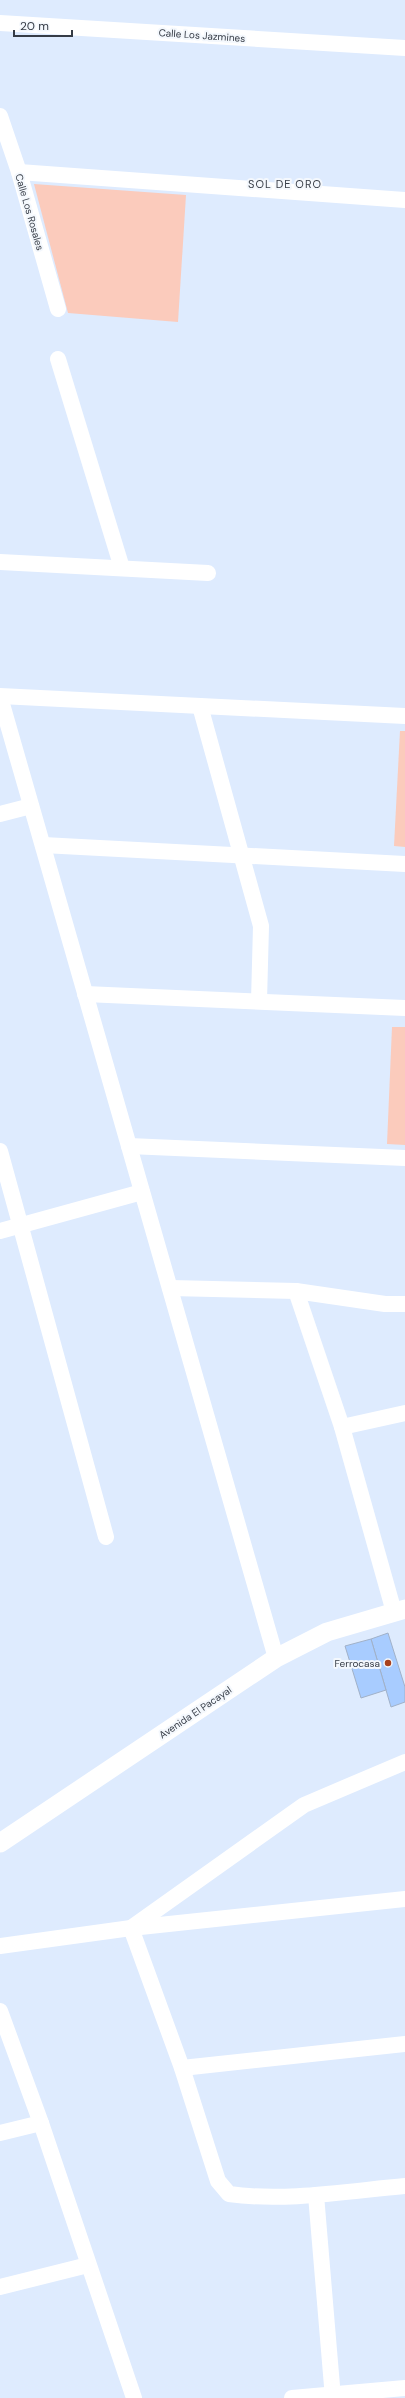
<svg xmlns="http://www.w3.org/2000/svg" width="405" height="2398" font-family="'DM Sans',sans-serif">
<rect width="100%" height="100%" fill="#deebfe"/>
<!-- green -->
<g fill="#fbcbbc">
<polygon points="34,184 186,195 178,322 68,313"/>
<polygon points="400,731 405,731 405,847 394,846"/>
<polygon points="392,1027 405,1027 405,1145 387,1144"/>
</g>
<!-- building -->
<g fill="#a8ccff" stroke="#a1b1c8">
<polygon points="388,1633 405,1687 405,1702 391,1707 371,1639"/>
<polygon points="371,1639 386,1690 361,1698 345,1646"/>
</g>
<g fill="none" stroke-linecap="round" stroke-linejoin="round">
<!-- minor -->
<g stroke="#fff" stroke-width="16">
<polyline points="0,23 405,48"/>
<polyline points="0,116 19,172 58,309"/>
<polyline points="19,172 405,200"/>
<polyline points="58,359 122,568"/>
<polyline points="0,562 208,573"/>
<polyline points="0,696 405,716"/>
<polyline points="0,697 276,1658"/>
<polyline points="200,706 261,926 259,1001"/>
<polyline points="0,814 31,806"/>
<polyline points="43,845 405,864"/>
<polyline points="85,994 405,1008"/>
<polyline points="129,1146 405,1158"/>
<polyline points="0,1151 106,1537"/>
<polyline points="0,1231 142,1192"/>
<polyline points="170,1288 296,1291 385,1304 405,1304"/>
<polyline points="296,1291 342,1427 394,1612"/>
<polyline points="342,1427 405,1413"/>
<path d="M405,1762L304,1805L131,1928L182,2068L218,2181L229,2194C285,2202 349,2191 405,2186"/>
<polyline points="0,1946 131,1928 405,1899"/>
<polyline points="0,2011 41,2123 134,2398"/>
<polyline points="182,2068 405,2044"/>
<polyline points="0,2133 41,2123"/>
<polyline points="316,2195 333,2398"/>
<polyline points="0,2287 88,2265"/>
<polyline points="292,2398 405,2388"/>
</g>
<!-- tertiary -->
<polyline stroke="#fff" stroke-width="19" points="0,1843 276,1658 327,1632 405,1609"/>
</g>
<!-- markers -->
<circle fill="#a8411e" stroke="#f4f8fd" stroke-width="1.5" cx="388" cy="1663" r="4"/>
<g text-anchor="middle" stroke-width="4" stroke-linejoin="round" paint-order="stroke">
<!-- street labels -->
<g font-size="10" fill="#363c46" stroke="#f4f8fd">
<text transform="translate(202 35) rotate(4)" y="4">Calle Los Jazmines</text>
<text transform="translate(30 212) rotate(74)" y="4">Calle Los Rosales</text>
<text transform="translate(195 1712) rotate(-34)" y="4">Avenida El Pacayal</text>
</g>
<!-- poi labels -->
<g font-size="10" fill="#363c46" stroke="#f4f8fd" text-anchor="end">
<text x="380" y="1667">Ferrocasa</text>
</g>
<!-- neighbourhood labels -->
<g font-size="11" letter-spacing="1" fill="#363c46" stroke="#f4f8fd">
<text x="285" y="188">SOL DE ORO</text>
</g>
</g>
<!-- scale -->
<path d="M14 30v6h58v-6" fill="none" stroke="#363c46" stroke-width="2"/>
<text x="20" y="30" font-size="12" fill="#363c46" stroke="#f4f8fd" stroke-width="3" paint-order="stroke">20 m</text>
</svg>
